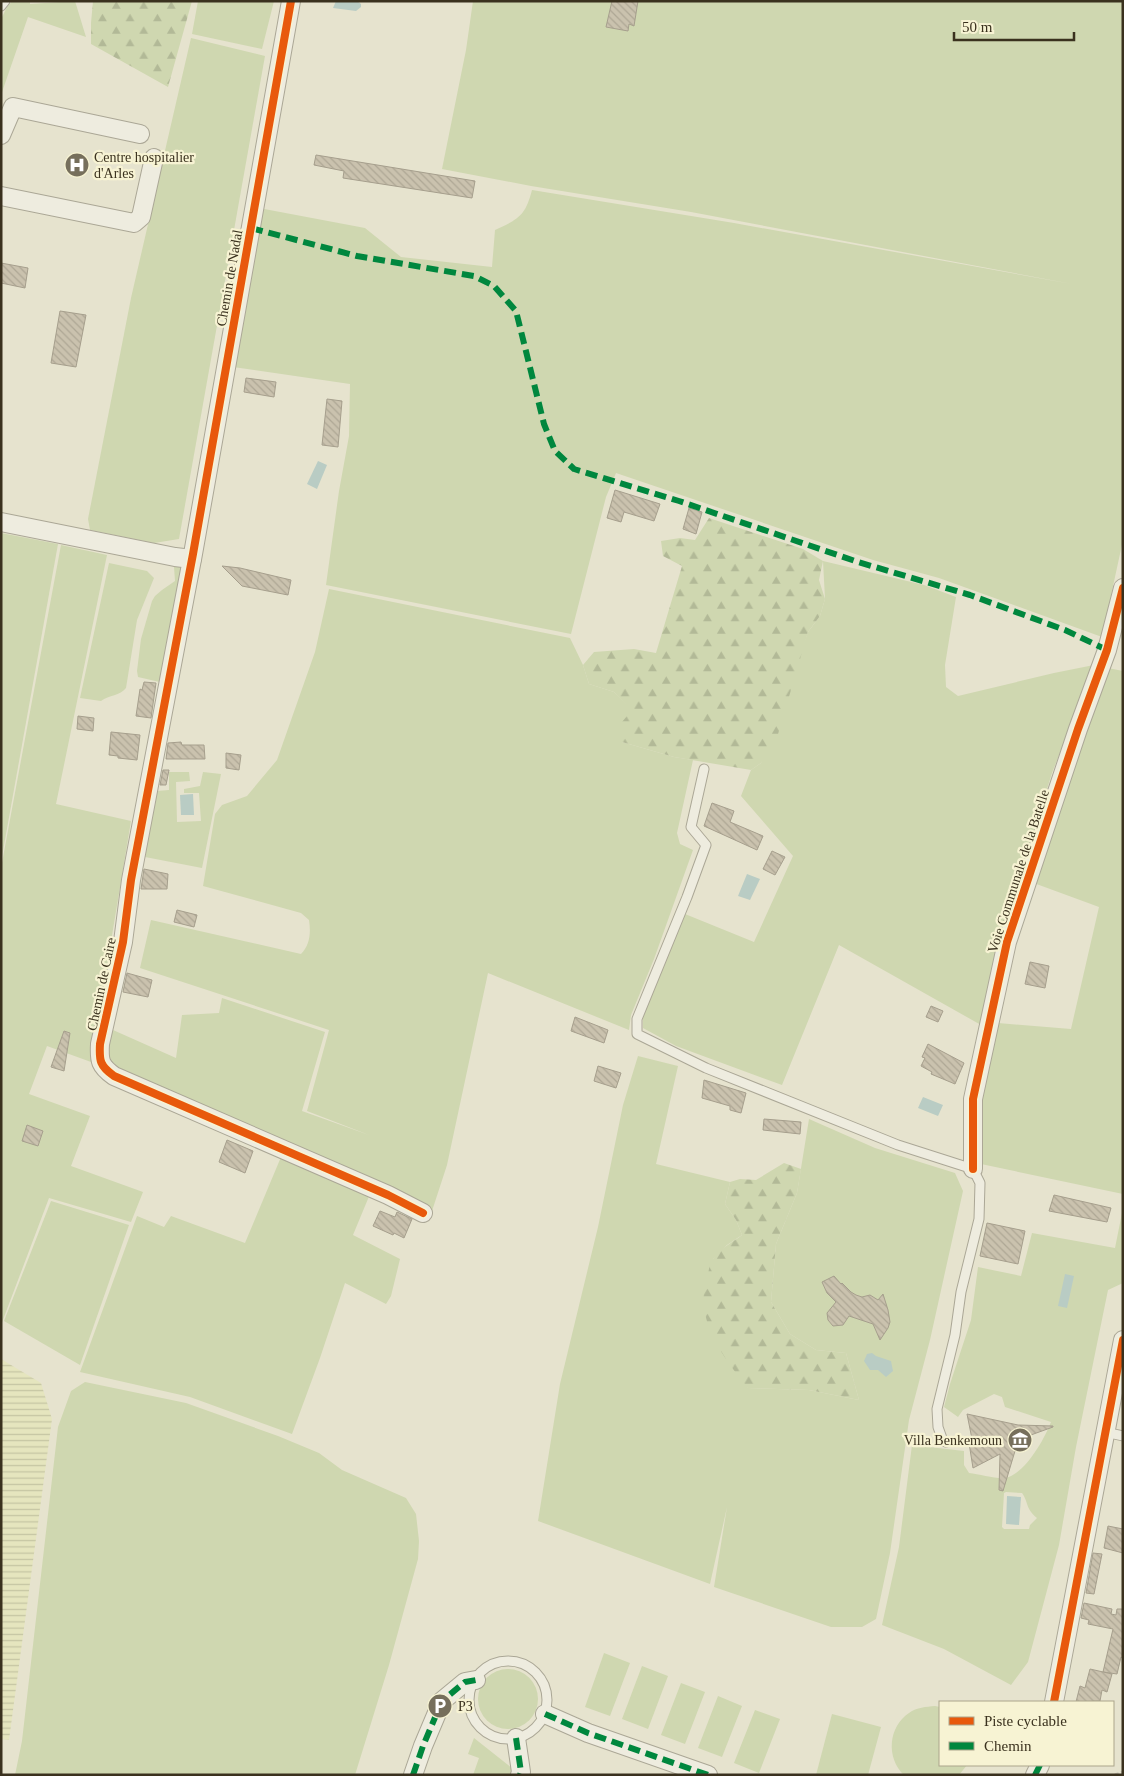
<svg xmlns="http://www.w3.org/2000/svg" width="1124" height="1776" font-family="'Times New Roman',serif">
<defs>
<pattern id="farmland-rules" width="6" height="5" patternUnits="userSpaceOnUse" patternTransform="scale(1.25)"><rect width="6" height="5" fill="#e5e5be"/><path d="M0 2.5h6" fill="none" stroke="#c5c5a3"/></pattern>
<pattern id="forest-firs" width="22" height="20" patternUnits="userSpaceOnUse" patternTransform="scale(1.25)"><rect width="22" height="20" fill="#cfd7b0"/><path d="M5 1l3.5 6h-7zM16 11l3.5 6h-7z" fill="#b2b997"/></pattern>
<pattern id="building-back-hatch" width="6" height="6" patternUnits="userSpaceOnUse" patternTransform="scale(1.25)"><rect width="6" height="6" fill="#cac2ae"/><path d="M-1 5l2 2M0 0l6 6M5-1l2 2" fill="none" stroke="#aea795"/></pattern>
</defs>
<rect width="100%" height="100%" fill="#e6e3ce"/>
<!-- farmland -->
<polygon fill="url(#farmland-rules)" points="1,1359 41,1383 52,1419 9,1740 1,1739"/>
<!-- green -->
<g fill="#cfd7b0" fill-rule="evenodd">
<polygon points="12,1 30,1 30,4 75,1 86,37 28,17 1,95 1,19 6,9"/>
<polygon points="198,1 274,1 262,49 192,34"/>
<path d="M473,1H1123V540L1102,637L939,578L873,560L616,473L606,497L571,634L326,585L339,491L349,436L350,384L233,367L259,208L365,228L401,257L492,267L495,230C518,219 525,217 532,190L734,223L1072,284L691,212L531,186L442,169L466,50Z"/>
<polygon points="191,38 265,56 179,539 154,543 90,530 88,519 131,298"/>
<polygon points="1,533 58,544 1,862"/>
<polygon points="61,545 107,555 56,804 131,821 91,1062 47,1046 29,1094 90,1116 71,1166 143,1192 131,1222 49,1198 1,1325 1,868"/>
<polygon points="823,561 924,585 956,597 945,665 946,687 958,696 1054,673 1094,665 1052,773 1022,868 998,946 981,1025 839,945 782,1085 676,1046 643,1028 643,1013 685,914 754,942 793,856 741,796 751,770 761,763 808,632 820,616 825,599"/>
<path d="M109,563L147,571L154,578L137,620L126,688C120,696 109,695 101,701L80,698Z"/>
<polygon points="178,563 188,564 164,683 138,677 137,671 141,639 152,601 155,596 162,590 175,581 174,567"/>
<path d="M329,589L570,638L583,665L589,684L614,692L633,710L622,742L674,757L693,760L677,833L680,844L693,850L654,959L631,1015L629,1030L488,973L447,1165L432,1211L399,1195L110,1067C107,1055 103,1039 113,1030L176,1058L182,1015L219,1013L222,998L325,1032L302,1111L369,1135L307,1111L329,1030L140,968L151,920L301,954C310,945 311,933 309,920L301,913L203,886L215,814L222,805L247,796L277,760L315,652Z"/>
<polygon points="1108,668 1123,671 1123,1194 981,1164 977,1121 993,1038 998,1023 1071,1029 1099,907 1031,882"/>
<polygon points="169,772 189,772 190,781 176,782 177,822 201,821 199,793 184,793 184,789 200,786 203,772 221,774 202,868 145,857 157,791 169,790"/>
<polygon points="638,1056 678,1066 656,1164 730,1182 725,1204 736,1220 742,1235 727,1245 713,1259 748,1388 809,1390 859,1400 846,1353 816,1350 790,1334 771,1302 776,1244 797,1193 809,1119 875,1148 955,1173 963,1191 930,1340 909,1420 890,1553 876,1619 862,1627 831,1627 714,1587 727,1507 710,1584 538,1521 560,1384 598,1227 623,1105"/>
<polygon points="281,1157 370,1194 353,1235 400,1259 391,1296 386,1304 345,1283 320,1358 292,1434 190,1397 80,1372 137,1216 164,1227 171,1216 245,1243"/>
<polygon points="51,1201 129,1225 80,1365 4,1321"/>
<path d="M1123,1208V1283L1108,1290L1076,1447L1059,1545L1028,1662L1011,1685L944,1649L882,1625L899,1547L912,1445L964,1451V1465L969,1473C979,1474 996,1479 1005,1478C1025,1474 1044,1440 1051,1422L1005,1407L1002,1397L994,1394L963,1410L958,1417L944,1407L950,1384L971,1320L978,1267L1021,1276L1032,1233L1115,1248ZM1006,1492L1022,1493C1029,1503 1025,1508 1037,1518L1030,1525L1029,1529H1004L1002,1527L1004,1493Z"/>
<polygon points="85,1382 186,1403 278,1436 319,1453 342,1470 406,1498 416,1514 419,1541 418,1559 389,1665 355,1775 15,1775 22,1741 58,1427 71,1391"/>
<polygon points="604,1653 630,1663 610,1716 585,1707"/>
<polygon points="642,1666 668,1676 648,1729 622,1719"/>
<circle cx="508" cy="1699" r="30"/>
<polygon points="681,1683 705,1692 685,1744 661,1735"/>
<polygon points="718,1696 742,1706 722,1757 698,1748"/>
<path d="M935,1706L940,1707V1765H967L959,1775H904C886,1758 888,1727 909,1713C917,1707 926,1707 935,1706Z"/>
<polygon points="755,1710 780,1719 759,1773 734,1763"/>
<polygon points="832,1714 881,1727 868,1775 816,1775"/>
<polygon points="474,1738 513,1769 511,1775 473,1775 479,1758 468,1754"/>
</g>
<!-- forest -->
<g fill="url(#forest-firs)">
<polygon points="93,1 192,1 168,87 91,44 91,23"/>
<polygon points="709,518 803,549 823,561 819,580 825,599 820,616 808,632 776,741 761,763 751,770 674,757 622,742 622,722 632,710 614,692 589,684 583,665 594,652 634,649 656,653 682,566 663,556 661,541 680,538 695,540"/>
<path d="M784,1163L801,1169L797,1193L776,1244L771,1302L790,1334L816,1350L846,1353L859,1400L809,1390L748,1388C722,1356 692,1317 708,1274C709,1269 710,1263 713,1259C719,1249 733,1242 742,1235L736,1220L725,1204L730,1182L740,1179L756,1180Z"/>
</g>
<!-- water -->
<g fill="#b9ccc4">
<polygon points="336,1 357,1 361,4 361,7 356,11 333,8"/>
<polygon points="318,461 327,465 317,489 307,484"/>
<polygon points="193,794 194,815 181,815 180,795"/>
<polygon points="747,874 760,879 750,900 738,896"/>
<polygon points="923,1097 943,1105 938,1116 918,1108"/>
<polygon points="1065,1274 1074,1276 1067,1308 1058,1306"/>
<polygon points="872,1353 876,1356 891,1361 893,1371 886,1377 878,1370 870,1370 864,1361 867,1354"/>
<polygon points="1007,1496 1021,1497 1019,1525 1006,1524"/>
</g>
<!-- building -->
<g fill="url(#building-back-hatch)" stroke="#a69f8d">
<polygon points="612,1 638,1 634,26 629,24 628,31 606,27"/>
<polygon points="316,155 475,181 472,198 343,178 344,171 314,165"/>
<polygon points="1,263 28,268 25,288 1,283"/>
<polygon points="60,311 86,315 76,367 51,363"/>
<polygon points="246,378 276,382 274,397 244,392"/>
<polygon points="327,399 342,401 338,447 322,445"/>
<polygon points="615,490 660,504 654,521 624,512 621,522 607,518"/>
<polygon points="689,508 702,512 696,534 683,529"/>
<polygon points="222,566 240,568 291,580 288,595 242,586"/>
<polygon points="144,682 156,683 151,718 136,716 140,689 142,690"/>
<polygon points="78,716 94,718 93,731 77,729"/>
<polygon points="111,732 140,735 137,760 118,758 118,756 109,755"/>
<polygon points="181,742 182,745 204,745 205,759 166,759 168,743"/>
<polygon points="226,753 241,755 239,770 226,768"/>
<polygon points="163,770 169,770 166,785 160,785"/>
<polygon points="712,803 734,811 730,822 763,836 757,850 704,826"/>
<polygon points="772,851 785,857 775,875 763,869"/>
<polygon points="144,869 168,874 167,889 141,889"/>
<polygon points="177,910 197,915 194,927 174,922"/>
<polygon points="1030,962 1049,966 1045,988 1025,984"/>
<polygon points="127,973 152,980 148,997 123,992"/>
<polygon points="931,1006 943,1011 938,1022 926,1017"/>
<polygon points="575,1017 608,1030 604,1043 571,1031"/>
<polygon points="64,1031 70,1033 64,1071 51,1067"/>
<polygon points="928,1044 964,1063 955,1084 931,1074 932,1072 921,1066 925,1058 922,1057"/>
<polygon points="598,1066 621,1073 616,1088 594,1081"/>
<polygon points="704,1080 746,1093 741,1113 730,1110 730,1106 702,1098"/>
<polygon points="764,1119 801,1122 800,1134 763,1130"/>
<polygon points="27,1125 43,1131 38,1146 22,1141"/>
<polygon points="227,1140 253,1151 245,1173 219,1162"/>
<polygon points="1054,1195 1111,1208 1107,1222 1049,1211"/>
<polygon points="380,1211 395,1217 397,1212 412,1219 404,1238 394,1233 393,1235 373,1226"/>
<polygon points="987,1223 1025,1231 1018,1264 980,1256"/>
<polygon points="834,1276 841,1284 842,1283 851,1292 856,1295 862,1297 870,1295 878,1300 883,1294 888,1310 890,1322 888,1328 880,1340 873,1324 849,1316 843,1325 833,1326 828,1320 827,1313 836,1302 827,1293 822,1282"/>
<polygon points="967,1414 1018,1425 1053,1426 1053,1427 1017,1440 1018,1441 1003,1491 999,1490 1000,1454 973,1468 969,1443 973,1444"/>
<polygon points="1108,1526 1123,1529 1123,1553 1104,1548"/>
<polygon points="1093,1553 1102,1554 1094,1594 1086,1593"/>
<polygon points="1084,1603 1112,1609 1111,1614 1116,1615 1117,1609 1123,1609 1123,1658 1121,1657 1117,1674 1103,1672 1113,1629 1088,1624 1089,1620 1081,1618"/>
<polygon points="1090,1669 1112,1674 1107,1692 1102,1690 1100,1701 1076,1702 1080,1686 1085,1688"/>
</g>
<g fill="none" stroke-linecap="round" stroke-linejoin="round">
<defs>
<g id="service">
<polyline points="1,6 5,1"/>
<polyline points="704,769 691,827 706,845 687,897 637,1019 637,1034 706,1068 898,1145 973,1169 980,1183 979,1219 961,1292 955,1335 937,1409 938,1427 943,1441 946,1442"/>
<polyline points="1105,1432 1123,1436"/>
<circle cx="508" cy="1700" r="39"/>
</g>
<g id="minor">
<path d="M291,1L193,554L131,880L123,942L100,1044C99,1061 100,1066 114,1076L388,1195L423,1213"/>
<polyline points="1,135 13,107 140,134"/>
<polyline points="1,196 134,223 141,217 154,158"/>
<polyline points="1,522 175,557 192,559"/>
<polyline points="973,1169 973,1099 1007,942 1078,729 1107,650 1123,588"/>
<polyline points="1054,1702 1123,1340"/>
<polyline points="545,1714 588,1733 708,1775"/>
<polyline points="516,1738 521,1772 520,1775"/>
<polyline points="413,1775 423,1746 442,1701 465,1682 476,1680"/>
<polyline points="1035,1775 1040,1765"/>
</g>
</defs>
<!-- service casing -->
<use href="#service" stroke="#aba796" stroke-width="11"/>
<!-- minor casing -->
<use href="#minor" stroke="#aba796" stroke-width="20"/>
<!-- path -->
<polyline stroke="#c7c4b6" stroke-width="3" stroke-dasharray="4 2.5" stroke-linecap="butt" points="1115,1775 1123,1772"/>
<!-- service -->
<use href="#service" stroke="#eeecdf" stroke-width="9"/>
<!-- minor -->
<use href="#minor" stroke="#eeecdf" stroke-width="18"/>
<!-- quiet -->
<g stroke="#00873e" stroke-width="6" stroke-dasharray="12 6" stroke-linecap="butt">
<polyline points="251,228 357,256 474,276 494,286 516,311 544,424 555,451 574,469 679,501 858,562 970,595 1065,630 1107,650"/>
<polyline points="545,1714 588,1733 708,1775"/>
<polyline points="516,1738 521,1772 520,1775"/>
<polyline points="413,1775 423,1746 442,1701 465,1682 476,1680"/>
<polyline points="1035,1775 1040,1765"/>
</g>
<defs>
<g id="cycleway">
<path d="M291,1L193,554L131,880L123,942L100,1044C99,1061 100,1066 114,1076L388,1195L423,1213"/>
<polyline points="973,1169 973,1099 1007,942 1078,729 1107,650 1123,588"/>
<polyline points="1054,1702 1123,1340"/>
</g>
</defs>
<!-- cycleway casing -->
<use href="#cycleway" stroke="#f7f3d3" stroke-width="11"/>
<!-- cycleway -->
<use href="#cycleway" stroke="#e8590c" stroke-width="8"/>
</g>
<!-- icons -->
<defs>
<symbol id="hospital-disc" viewBox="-11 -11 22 22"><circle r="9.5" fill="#766f5c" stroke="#f7f3d3"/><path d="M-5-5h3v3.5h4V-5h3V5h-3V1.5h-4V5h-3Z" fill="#fff"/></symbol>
<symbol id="museum-disc" viewBox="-11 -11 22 22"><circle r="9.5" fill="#766f5c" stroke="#f7f3d3"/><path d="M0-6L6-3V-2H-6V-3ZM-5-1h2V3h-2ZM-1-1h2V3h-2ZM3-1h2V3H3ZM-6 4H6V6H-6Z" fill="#fff"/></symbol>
<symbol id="parking-disc" viewBox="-11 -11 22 22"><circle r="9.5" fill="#766f5c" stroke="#f7f3d3"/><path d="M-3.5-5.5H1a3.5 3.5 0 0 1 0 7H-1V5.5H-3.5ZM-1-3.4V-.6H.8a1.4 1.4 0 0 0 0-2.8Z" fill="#fff"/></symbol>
</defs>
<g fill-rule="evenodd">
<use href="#hospital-disc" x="63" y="151" width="28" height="28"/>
<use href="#museum-disc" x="1006" y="1426" width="28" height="28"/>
<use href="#parking-disc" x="426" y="1692" width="28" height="28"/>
</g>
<g text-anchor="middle" stroke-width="4.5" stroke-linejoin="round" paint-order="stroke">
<!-- poi labels -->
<g font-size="14" fill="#3a311e" stroke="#f7f3d3" text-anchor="start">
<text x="94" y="162">Centre hospitalier<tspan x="94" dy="16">d'Arles</tspan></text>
<text x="1002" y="1445" text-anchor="end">Villa Benkemoun</text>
<text x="458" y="1711">P3</text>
</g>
<!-- street labels -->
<g font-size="14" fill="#3a311e" stroke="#f7f3d3">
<text transform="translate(229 278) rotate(-80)" y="5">Chemin de Nadal</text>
<text transform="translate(1018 871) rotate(-72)" y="5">Voie Communale de la Batelle</text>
<text transform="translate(101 984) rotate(-78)" y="5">Chemin de Caire</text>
</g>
</g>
<!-- border -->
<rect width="1124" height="1776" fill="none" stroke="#3a311e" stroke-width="5"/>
<!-- legend -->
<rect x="939" y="1701" width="175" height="65" fill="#f7f3d3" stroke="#aba58b"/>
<rect x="949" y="1717" width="25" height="8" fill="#e8590c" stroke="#aba58b"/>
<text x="984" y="1726" font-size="15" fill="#3a311e">Piste cyclable</text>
<rect x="949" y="1742" width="25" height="8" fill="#00873e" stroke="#aba58b"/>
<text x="984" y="1751" font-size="15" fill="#3a311e">Chemin</text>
<!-- scale -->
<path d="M954 32v8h120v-8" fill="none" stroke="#3a311e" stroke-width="2.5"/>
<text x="962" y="32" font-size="15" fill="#3a311e" stroke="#f7f3d3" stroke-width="4" paint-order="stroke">50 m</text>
</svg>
